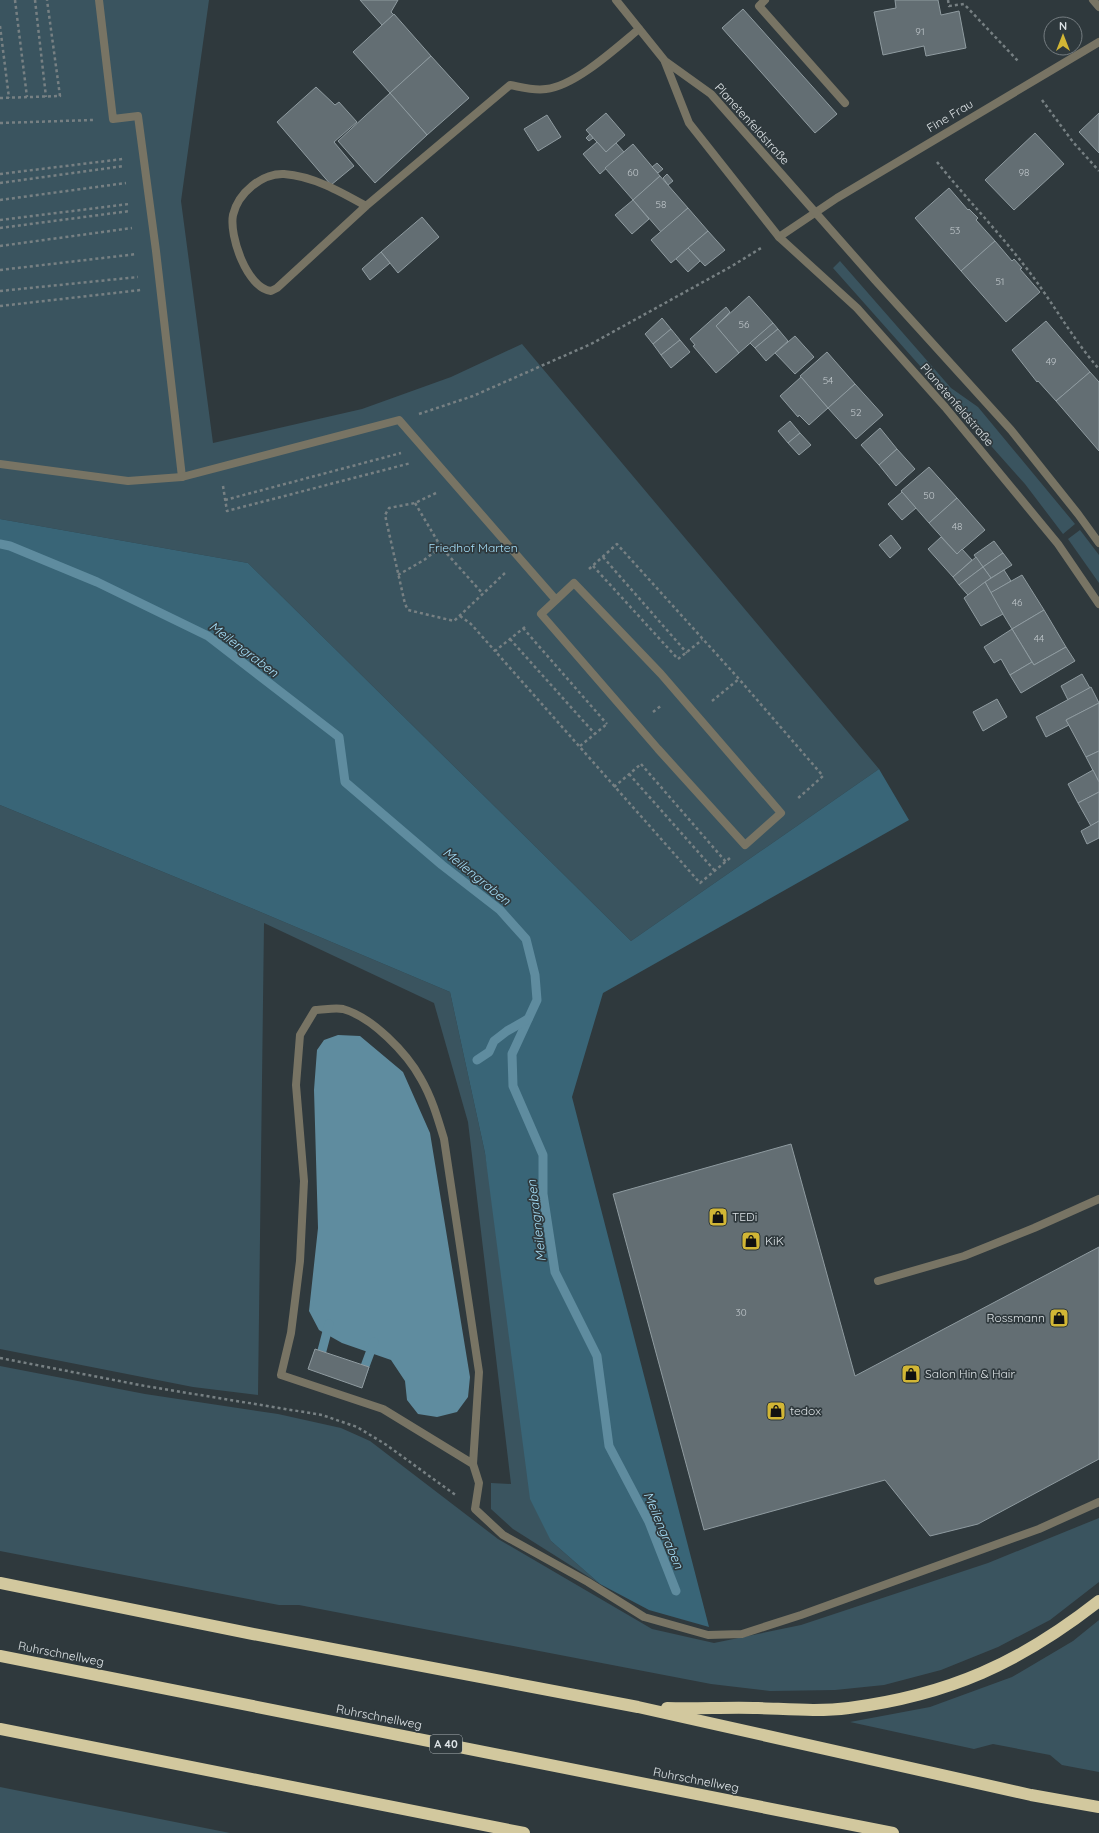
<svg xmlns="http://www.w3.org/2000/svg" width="1099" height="1833" font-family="Quicksand,sans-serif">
<rect width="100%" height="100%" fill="#2f393d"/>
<!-- green -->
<g fill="#3a545f">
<polygon points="0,0 209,0 181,201 213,443 362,409 451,377 522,344 879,769 631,941 248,563 0,519"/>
<polygon points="840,261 951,388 978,407 1075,524 1063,534 1025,484 833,268"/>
<polygon points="1080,530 1099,555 1099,583 1068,539"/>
<polygon points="0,805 251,908 450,992 485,1153 551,1541 600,1584 513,1529 491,1509 491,1483 511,1484 468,1122 434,1003 264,923 258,1395 193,1387 0,1349"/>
<polygon points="0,1366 145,1394 278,1414 341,1428 370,1441 498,1539 652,1629 714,1643 801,1625 988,1563 1099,1518 1099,1582 1050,1620 998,1647 941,1670 884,1685 835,1690 770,1691 711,1684 299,1605 279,1605 0,1551"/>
<polygon points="1099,1620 1099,1772 1062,1765 1050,1755 993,1744 974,1749 850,1722 930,1707 1012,1677 1073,1641"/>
<polygon points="0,1787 230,1833 0,1833"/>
</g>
<!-- forest -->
<polygon fill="#396577" points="0,519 248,563 631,941 879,769 909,820 603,993 572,1097 709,1627 649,1610 600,1584 551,1541 530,1499 485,1153 450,992 251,908 0,805"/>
<!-- water -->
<polygon fill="#5f8c9f" points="338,1035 360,1036 403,1072 430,1133 470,1377 468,1397 457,1412 437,1417 418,1414 407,1400 405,1381 391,1360 342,1343 319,1330 309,1311 318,1228 314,1090 317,1050 324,1040"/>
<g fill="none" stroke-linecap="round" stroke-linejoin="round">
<!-- stream -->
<g stroke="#5f8c9f" stroke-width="9">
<polyline points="0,544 10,546 97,582 208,636 339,737 345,782 442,865 500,910 526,939 535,975 537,1000 512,1054 513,1086 543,1155 543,1194 555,1272 597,1356 609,1446 649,1522 676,1591"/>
<polyline points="477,1060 489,1052 494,1041 507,1031 528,1019"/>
<polyline points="319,1362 329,1324"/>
<polyline points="361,1377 374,1342"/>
</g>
</g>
<!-- building -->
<g fill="#636e73" stroke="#8f9ba0">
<polygon points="360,0 398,0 391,12 394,15 382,25"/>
<polygon points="895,0 938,0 941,15 959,11 966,48 926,56 924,46 883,55 874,12 896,8"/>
<polygon points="743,9 837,114 815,133 722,28"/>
<polygon points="394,14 431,56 390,93 353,52"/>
<polygon points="431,56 469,98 427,135 390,93"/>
<polygon points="316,87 335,105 339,102 357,122 334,142 354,166 331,185 277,122"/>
<polygon points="390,93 427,135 375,183 338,141"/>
<polygon points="606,113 625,135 606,152 586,130"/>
<polygon points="1099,113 1099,153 1079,132"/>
<polygon points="547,115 561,137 538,151 524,129"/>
<polygon points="1035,133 1064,164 1014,210 985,180"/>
<polygon points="590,134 593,138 589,141 586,138"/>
<polygon points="597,142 606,152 616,143 624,152 600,174 583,154"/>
<polygon points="633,144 660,176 633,200 605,168"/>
<polygon points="657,163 663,169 658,173 652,167"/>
<polygon points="667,174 673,181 668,185 663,178"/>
<polygon points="660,176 688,208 661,232 633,200"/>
<polygon points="949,188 968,210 969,209 978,218 976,220 995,241 961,271 915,218"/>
<polygon points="633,200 649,219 632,234 615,215"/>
<polygon points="688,208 708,231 671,263 651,240"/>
<polygon points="422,217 439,237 398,273 381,252"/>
<polygon points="708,231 725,250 705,266 688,248"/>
<polygon points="995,241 1012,261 1014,259 1022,268 1020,269 1040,292 1006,322 961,271"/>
<polygon points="688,248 700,261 688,272 676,259"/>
<polygon points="381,252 390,263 370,280 362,269"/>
<polygon points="749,296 773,323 739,353 716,326"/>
<polygon points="726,307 730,312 716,326 739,353 716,373 693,346 695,345 690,339"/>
<polygon points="662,318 671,329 653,344 645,334"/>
<polygon points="1046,321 1090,372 1056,401 1038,381 1037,382 1012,350"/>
<polygon points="773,323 778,329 755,348 750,343"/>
<polygon points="671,329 680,340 661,355 653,344"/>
<polygon points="778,329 788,341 766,361 755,348"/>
<polygon points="795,336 814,357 795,374 775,353"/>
<polygon points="680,340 690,352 671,368 661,355"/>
<polygon points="827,352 855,384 828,408 800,376"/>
<polygon points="1090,372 1099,382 1099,451 1056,401"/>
<polygon points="801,377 828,408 809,425 799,415 798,417 780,396"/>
<polygon points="855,384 883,415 856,439 828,408"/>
<polygon points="790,421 800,433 788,443 778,431"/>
<polygon points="880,428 897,449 879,465 861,445"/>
<polygon points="800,433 811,445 799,455 788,443"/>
<polygon points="897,449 915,469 896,486 879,465"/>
<polygon points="929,467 957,498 929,523 901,491"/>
<polygon points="902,492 916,508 902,520 888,504"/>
<polygon points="957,498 985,530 957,554 929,523"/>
<polygon points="891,535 901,548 890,558 879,545"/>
<polygon points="941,537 957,554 962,549 972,560 953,577 928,549"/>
<polygon points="994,541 1003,553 983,567 974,555"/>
<polygon points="1003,553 1012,565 991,578 983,567"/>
<polygon points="976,557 983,567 959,585 953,577"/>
<polygon points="983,567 991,578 968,595 959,585"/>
<polygon points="1004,570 1011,581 991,593 985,582"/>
<polygon points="1022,575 1044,610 1012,629 990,593"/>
<polygon points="985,582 1003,614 981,626 964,598"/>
<polygon points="1044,610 1066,647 1034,665 1012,629"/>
<polygon points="1012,629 1032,662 1010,675 1001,659 994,663 984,647"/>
<polygon points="1066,647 1075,661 1021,693 1010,675 1032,662 1034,665"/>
<polygon points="1082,674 1090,688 1068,700 1061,686"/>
<polygon points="1091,687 1099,703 1066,720 1069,725 1046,737 1036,717"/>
<polygon points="997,699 1007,717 983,731 973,712"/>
<polygon points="1099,703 1099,751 1086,757 1066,720"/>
<polygon points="1099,751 1099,782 1086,757"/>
<polygon points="1093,770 1099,782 1099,792 1078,803 1068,784"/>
<polygon points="1099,792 1099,821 1091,826 1078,803"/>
<polygon points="1099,821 1099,838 1087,844 1081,831"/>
<polygon points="791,1144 855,1376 1099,1247 1099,1459 978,1524 930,1536 885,1480 704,1530 613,1194"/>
<polygon points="315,1349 369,1367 362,1388 308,1369"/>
</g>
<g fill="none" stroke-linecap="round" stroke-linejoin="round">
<!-- path -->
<g stroke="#778083" stroke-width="2.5" stroke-dasharray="3 3" stroke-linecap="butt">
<polyline points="15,0 27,97"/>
<polyline points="35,0 46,97"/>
<polyline points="948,0 949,6 964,4 1018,61"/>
<polyline points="0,26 9,98"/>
<polyline points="0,98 60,96 47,0"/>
<polyline points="1042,100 1073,142 1099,171"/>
<polyline points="0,123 93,120"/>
<path d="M937,162C965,197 996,229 1024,265C1051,299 1071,337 1099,369"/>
<polyline points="0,174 123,159"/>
<polyline points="0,183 124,166"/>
<polyline points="0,200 126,183"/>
<polyline points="0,220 129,204"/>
<polyline points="0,228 130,211"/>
<polyline points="0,246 132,228"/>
<polyline points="0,270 137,254"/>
<polyline points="0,291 138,277"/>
<polyline points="0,306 141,290"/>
<polyline points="419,414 473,396 591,344 732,266 761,248"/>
<polyline points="223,486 227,511 411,463"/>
<polyline points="436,493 415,503 389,508 385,515 405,604 408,610 454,621 506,572"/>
<polyline points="225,500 401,453"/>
<polyline points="415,503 441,547 483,594"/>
<polyline points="603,557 687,653"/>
<polyline points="593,566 678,659"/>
<polyline points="589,569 617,544 739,679 823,776 796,800"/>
<polyline points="398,575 424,560 441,547"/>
<polyline points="460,616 471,624 495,651"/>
<polyline points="525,627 495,651 700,883 730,858"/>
<polyline points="523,628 607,724"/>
<polyline points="510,639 595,734"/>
<polyline points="678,659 702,640"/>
<polyline points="712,701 739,679"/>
<polyline points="653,712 662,705"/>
<polyline points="580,746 607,724"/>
<polyline points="641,764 726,862"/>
<polyline points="629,774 715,871"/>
<polyline points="614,787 641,764"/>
<polyline points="0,1358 145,1386 322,1415 357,1427 385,1444 457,1496"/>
</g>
<!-- service -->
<g stroke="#787464" stroke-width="8">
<polyline points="99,0 113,119 138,116 156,251 182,477"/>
<polyline points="765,0 759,6 845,103"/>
<path d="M366,206C341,192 313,176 284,174C262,173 238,193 233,215C229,236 247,288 271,291L277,288L366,206L510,85C521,87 534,91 546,89C575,86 616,48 639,29"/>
<polyline points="0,464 128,481 182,477 399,420 556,600 574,583 661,674 781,813 745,845 658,749 541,614 556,600"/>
<polyline points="878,1281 964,1256 1034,1228 1099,1199"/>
<path d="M473,1464L383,1409L281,1375L291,1333L300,1261L304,1181L296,1085L300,1035L315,1010C323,1010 335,1007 343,1009C372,1017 407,1053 421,1079C432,1098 438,1119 444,1139L479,1372L473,1464L479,1483L475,1509L503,1535L588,1582L644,1617L708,1635L742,1634L801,1615L1039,1529L1099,1502"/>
</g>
<!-- minor -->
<g stroke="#787464" stroke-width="8">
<polyline points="1093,0 1099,7"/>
<polyline points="779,237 837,198 1099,42"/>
</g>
<!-- tertiary -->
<g stroke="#787464" stroke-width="8">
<polyline points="616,0 665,61 711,94 875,280 1011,430 1078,514 1099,543"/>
<polyline points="665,62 689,123 779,237 857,308 945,407 1058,544 1099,604"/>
</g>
<!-- motorway -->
<g stroke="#d2c89e" stroke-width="12">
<polyline points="0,1583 253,1634 638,1707 1031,1795 1099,1807"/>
<polyline points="0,1656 893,1833"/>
<path d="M667,1708C697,1709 727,1707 758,1708C788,1709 818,1712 849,1708C949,1695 1020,1663 1099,1601"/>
<polyline points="0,1729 524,1833"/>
</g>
</g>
<!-- icons -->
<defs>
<symbol id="shop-square" viewBox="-11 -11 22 22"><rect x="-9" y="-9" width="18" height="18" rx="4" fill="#d2b635" stroke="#2f393d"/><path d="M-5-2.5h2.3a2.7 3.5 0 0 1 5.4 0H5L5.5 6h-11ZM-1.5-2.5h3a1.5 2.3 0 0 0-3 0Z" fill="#111"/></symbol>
</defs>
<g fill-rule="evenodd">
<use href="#shop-square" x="707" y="1206" width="22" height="22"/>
<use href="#shop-square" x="740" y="1230" width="22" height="22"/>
<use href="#shop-square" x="1048" y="1307" width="22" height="22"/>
<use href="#shop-square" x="900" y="1363" width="22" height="22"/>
<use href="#shop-square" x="765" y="1400" width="22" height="22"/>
</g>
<g text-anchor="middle" stroke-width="3.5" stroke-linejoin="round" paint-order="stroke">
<!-- number labels -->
<g font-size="10" fill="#bfc6ca">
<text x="920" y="35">91</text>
<text x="633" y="176">60</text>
<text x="1024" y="176">98</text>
<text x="661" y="208">58</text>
<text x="955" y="234">53</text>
<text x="1000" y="285">51</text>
<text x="744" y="328">56</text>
<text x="1051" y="365">49</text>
<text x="828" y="384">54</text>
<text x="856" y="416">52</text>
<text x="929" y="499">50</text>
<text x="957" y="530">48</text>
<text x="1017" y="606">46</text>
<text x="1039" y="642">44</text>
<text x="741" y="1316">30</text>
</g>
<!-- shield labels -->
<rect fill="#2f393d" stroke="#aab1b4" stroke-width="1" x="430" y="1735" width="32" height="18" rx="3"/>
<g font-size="11" font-weight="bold" fill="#dee4e7">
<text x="446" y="1748">A 40</text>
</g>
<!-- street labels -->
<g font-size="12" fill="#dee4e7" stroke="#2f393d">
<text transform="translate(950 116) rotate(-31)" y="4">Fine Frau</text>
<text transform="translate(752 124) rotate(48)" y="4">Planetenfeldstraße</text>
<text transform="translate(957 405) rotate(49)" y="4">Planetenfeldstraße</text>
<text transform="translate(61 1654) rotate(11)" y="4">Ruhrschnellweg</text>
<text transform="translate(379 1717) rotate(11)" y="4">Ruhrschnellweg</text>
<text transform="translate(696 1780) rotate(11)" y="4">Ruhrschnellweg</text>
</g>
<!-- park labels -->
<g font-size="12" fill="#a5dff9" stroke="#2f393d">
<text x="473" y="552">Friedhof Marten</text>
</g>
<!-- poi labels -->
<g font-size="12" fill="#dee4e7" stroke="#2f393d" text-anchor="start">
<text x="732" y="1221">TEDi</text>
<text x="765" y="1245">KiK</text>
<text x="1045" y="1322" text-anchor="end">Rossmann</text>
<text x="925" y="1378">Salon Hin &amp; Hair</text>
<text x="790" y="1415">tedox</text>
</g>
<!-- water labels -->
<g font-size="13" font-style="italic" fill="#a4def8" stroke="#2f393d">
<text transform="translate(244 649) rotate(37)" y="5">Meilengraben</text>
<text transform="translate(477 876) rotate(39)" y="5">Meilengraben</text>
<text transform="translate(536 1221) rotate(-97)" y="5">Meilengraben</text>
<text transform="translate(664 1530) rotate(67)" y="5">Meilengraben</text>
</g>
</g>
<!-- north arrow -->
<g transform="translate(1063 36)"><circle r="19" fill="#2f393d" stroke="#757d81"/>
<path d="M0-3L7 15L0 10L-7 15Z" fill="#d2b635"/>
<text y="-6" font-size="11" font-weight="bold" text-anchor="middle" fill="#dee4e7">N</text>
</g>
</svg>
